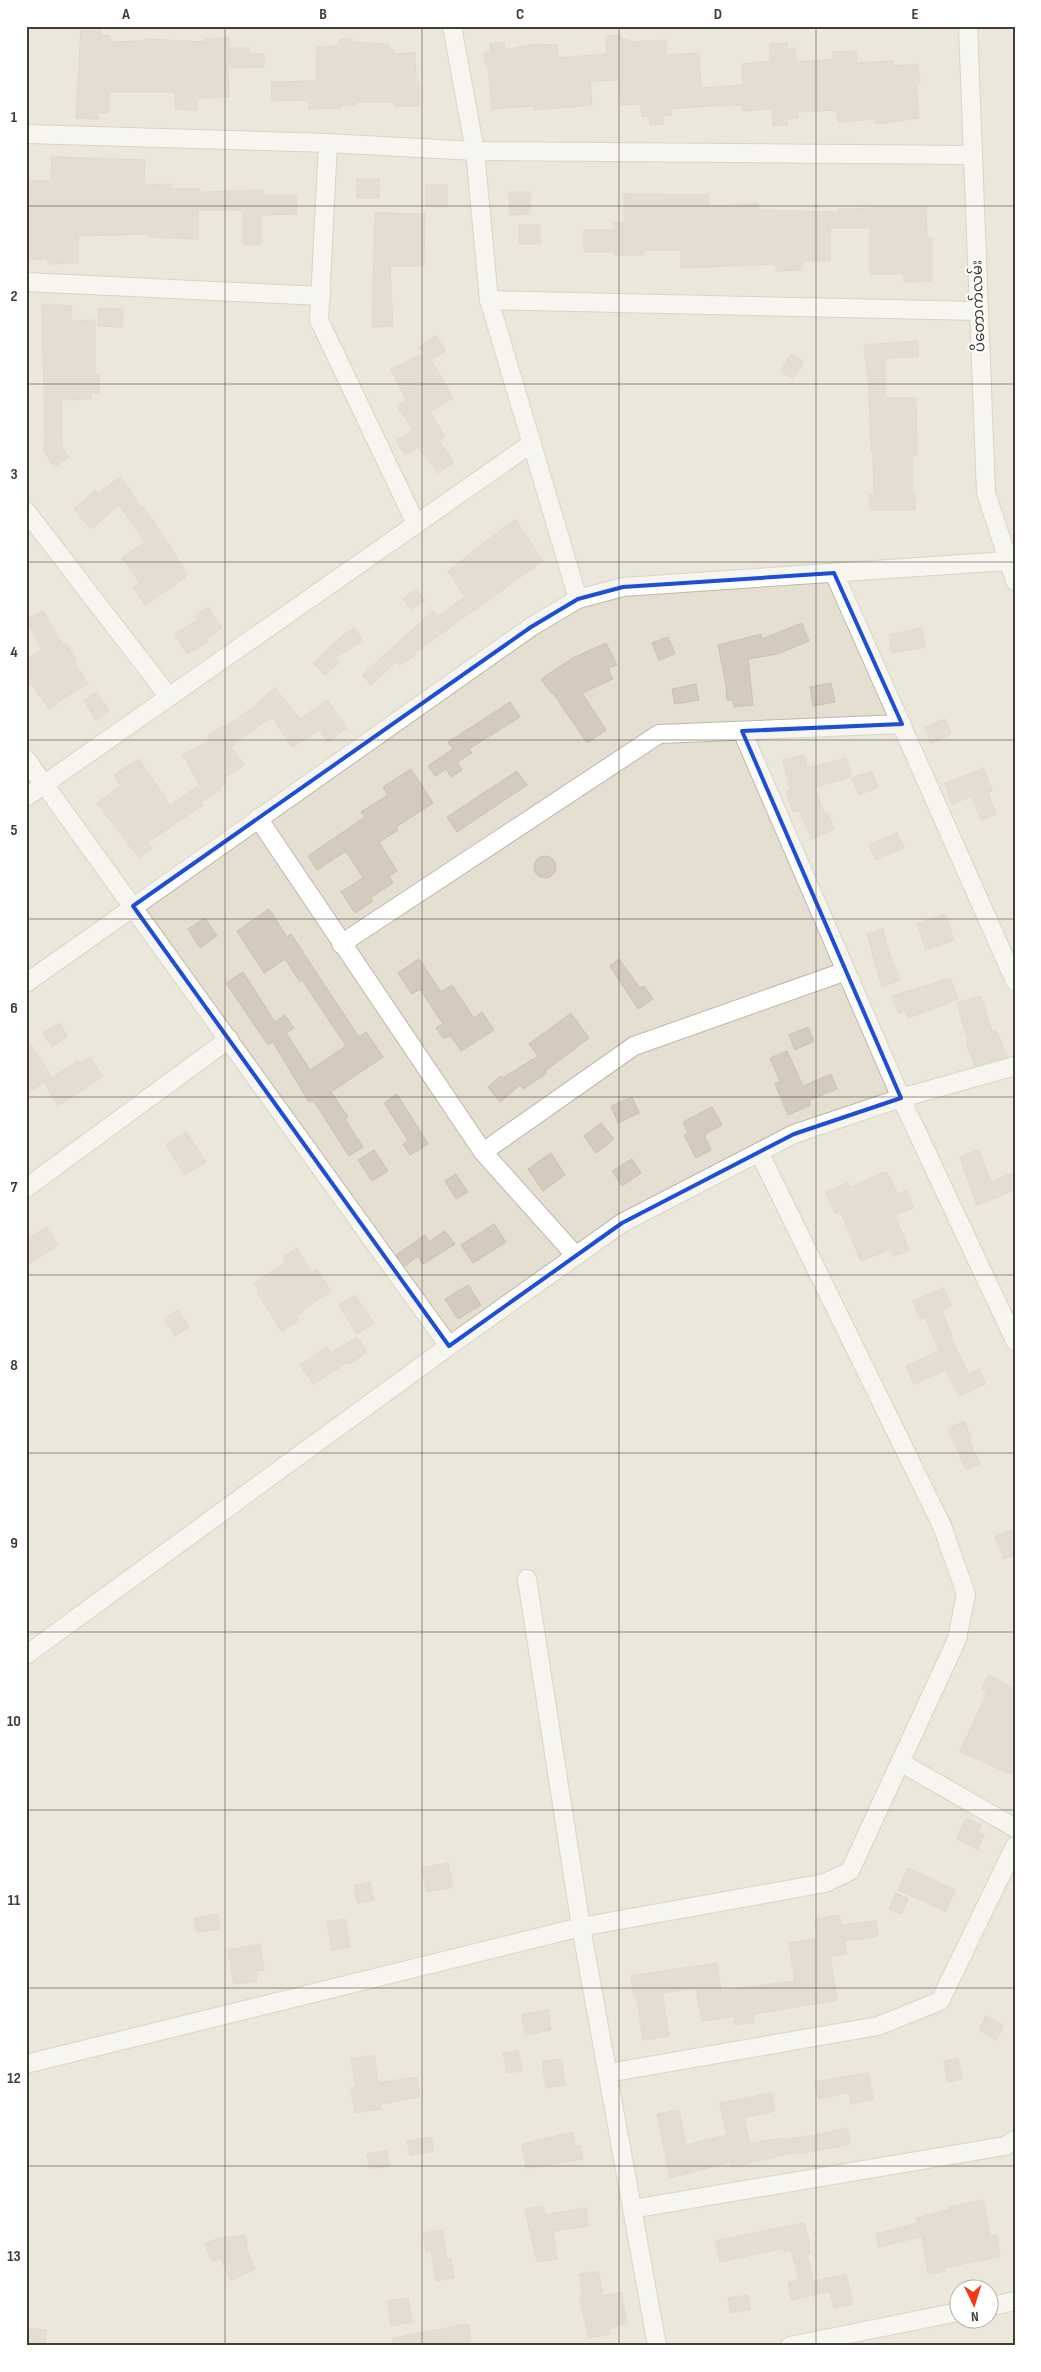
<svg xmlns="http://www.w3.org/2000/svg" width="1041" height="2372" font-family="'Sofia Sans Condensed','Noto Sans Myanmar',sans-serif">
<rect width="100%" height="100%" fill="#f1ede3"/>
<!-- residential -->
<path fill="#e5dfd1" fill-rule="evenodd" d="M26,26H1015V2346H26ZM958,2290H988V2320H958Z"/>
<!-- building -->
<g fill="#d5cbbc" stroke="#cdc0ac">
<polygon points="81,27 101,28 100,35 110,36 110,42 146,41 146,39 206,42 206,39 229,38 229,48 249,48 249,54 264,54 264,67 228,68 229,97 197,98 197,110 175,109 175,92 109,92 109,113 99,113 98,119 76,118"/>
<polygon points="621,35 621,40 629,39 629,42 666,40 666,55 699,53 701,88 743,85 742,64 770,61 770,44 787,43 787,49 795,48 796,62 834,59 833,52 856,51 857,63 893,61 893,66 918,64 920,83 916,83 919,118 876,124 876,119 838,122 837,110 798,112 798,118 787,119 788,125 773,126 772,109 742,111 742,105 709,106 670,109 671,115 663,115 663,124 650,125 649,116 642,117 641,104 621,105 619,80 590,81 592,105 534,110 534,106 492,109 488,66 486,66 484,53 491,51 490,44 504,42 505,50 534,44 558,45 557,58 607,54 606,36"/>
<polygon points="339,39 352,39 352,42 388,44 388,50 394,50 393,54 415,53 416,82 419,82 419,106 394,106 394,102 355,102 355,105 341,105 341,108 309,109 308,100 272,101 271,82 316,81 317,47 339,46"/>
<polygon points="52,157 145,160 144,185 171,184 171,189 200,189 200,192 263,190 263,195 296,195 297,214 261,215 261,245 243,245 243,210 198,210 198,239 148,237 148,234 78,236 78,263 48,264 48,259 26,259 26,181 51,181"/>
<rect x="357" y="179" width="22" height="19"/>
<rect x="426" y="185" width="21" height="20"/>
<polygon points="509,192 530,192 530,214 510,215"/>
<polygon points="624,194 708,195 708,206 758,204 758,210 838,212 838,209 926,207 927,238 932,238 932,281 904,282 904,274 870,274 870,228 830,228 830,261 802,261 802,270 776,271 776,264 681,268 681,250 643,250 643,255 615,255 615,252 584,252 584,230 614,230 614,223 624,223"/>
<polygon points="375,213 425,214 424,266 390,266 393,326 372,327"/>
<rect x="519" y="225" width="21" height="19"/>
<polygon points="42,304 72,306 71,321 95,320 95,375 99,375 99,393 91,393 91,399 61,400 62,447 69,457 54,467 42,448 45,446"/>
<polygon points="99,308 123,309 122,327 98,326"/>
<polygon points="436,336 446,351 431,360 453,398 429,412 445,436 439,440 454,462 438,473 418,447 405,455 396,441 413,430 397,406 406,400 391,369 423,354 419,347"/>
<polygon points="918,341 918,357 885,358 885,398 916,398 917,455 912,455 912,494 915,494 915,510 870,510 870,495 874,495 873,452 871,452 869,388 864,345"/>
<polygon points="791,354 804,362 793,379 781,371"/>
<polygon points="121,477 141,507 143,506 155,523 187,574 185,575 186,577 145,605 133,587 140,583 122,558 145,542 119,505 91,529 74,509 96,490 98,493"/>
<polygon points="515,519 543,561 414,653 415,655 400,665 397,661 371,685 362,675 433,611 437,617 465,597 448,571"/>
<polygon points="416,589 425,601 411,609 403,599"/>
<polygon points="208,607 222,628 206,639 208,642 187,654 175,634 198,620 196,615"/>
<polygon points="43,611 63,645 66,643 76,661 74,662 88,684 73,692 49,709 32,684 26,688 26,660 42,650 26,620"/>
<polygon points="802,623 809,641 777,654 748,659 753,705 734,707 733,700 727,700 726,685 718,645 761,634 762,639"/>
<polygon points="354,628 363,641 335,658 339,663 325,675 313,663 342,636"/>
<polygon points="922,628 925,647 892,653 889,635"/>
<polygon points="668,637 675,654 659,660 652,643"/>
<polygon points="606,643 617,665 608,668 613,679 582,693 606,730 587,743 553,693 552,694 541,679 573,658"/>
<polygon points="831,683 835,702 813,706 810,687"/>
<polygon points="696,684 699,700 675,704 672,689"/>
<polygon points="275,688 300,719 327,700 347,728 328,742 319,730 292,747 272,717 234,743 235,745 231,747 244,765 224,778 227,783 219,787 221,790 201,802 203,805 148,842 152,848 139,858 97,803 121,786 114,775 139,759 170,805 200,785 183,755 210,740 208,736 222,726 224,728 260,702 259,701"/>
<polygon points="97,692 109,712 96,720 84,700"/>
<polygon points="510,702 520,717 469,749 472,753 457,762 462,770 451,777 446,769 435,776 428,766 453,749 448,742"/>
<polygon points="945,719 951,734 931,743 925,727"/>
<polygon points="804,755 807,768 846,758 851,777 815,787 824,814 827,813 834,829 812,839 799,810 793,812 786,791 790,790 783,760"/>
<polygon points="984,768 992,791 988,792 996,814 981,820 972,796 952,804 945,783"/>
<polygon points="411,769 433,803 396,827 398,830 379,842 397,871 389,876 393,883 370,898 373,901 355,913 341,892 363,878 346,851 317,870 308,856 365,817 361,812 388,795 383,787"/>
<polygon points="517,771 527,785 457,832 447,817"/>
<polygon points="872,771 878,787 859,795 852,778"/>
<polygon points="897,833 904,848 876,860 869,845"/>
<circle cx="545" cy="867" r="11"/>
<polygon points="269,909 287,937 291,934 359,1037 366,1032 383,1057 331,1092 348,1117 345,1119 363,1147 349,1156 313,1100 309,1102 273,1042 268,1045 226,983 243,972 275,1022 285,1015 294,1028 286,1033 310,1070 346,1046 302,980 300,982 285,959 264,973 237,931"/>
<polygon points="945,914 954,940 926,950 917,924"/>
<polygon points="205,918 217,936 200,948 188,929"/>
<polygon points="883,929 887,947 900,980 882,987 867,934"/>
<polygon points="419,959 441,992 452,985 474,1018 482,1012 494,1030 461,1051 450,1035 444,1039 436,1028 443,1024 420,989 412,994 398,973"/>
<polygon points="619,959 640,988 644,986 653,999 638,1009 610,966"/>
<polygon points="950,978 958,999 908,1018 905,1011 899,1014 892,996"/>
<polygon points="981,996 992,1032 996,1030 1007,1057 975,1066 966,1042 968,1041 957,1003"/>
<polygon points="571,1013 589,1038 545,1071 546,1074 523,1089 520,1085 500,1102 488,1087 501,1076 503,1078 538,1056 529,1044"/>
<polygon points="59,1023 68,1036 52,1047 43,1033"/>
<polygon points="808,1027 814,1041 795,1050 789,1035"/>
<polygon points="26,1037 52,1077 26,1094"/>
<polygon points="787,1051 803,1086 831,1074 837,1089 809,1100 811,1105 788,1115 775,1084 780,1081 770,1058"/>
<polygon points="90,1057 103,1076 58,1106 44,1083 78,1061 80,1064"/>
<polygon points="397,1094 428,1144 410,1155 403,1144 408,1140 384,1103"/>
<polygon points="632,1097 639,1113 618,1123 611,1106"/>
<polygon points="712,1107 722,1125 704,1135 711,1150 696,1158 684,1135 688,1133 683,1122"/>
<polygon points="601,1123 614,1139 596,1153 584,1136"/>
<polygon points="186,1132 206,1162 185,1175 166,1145"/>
<polygon points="374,1150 388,1171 372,1181 358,1160"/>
<polygon points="979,1150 991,1182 1015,1172 1015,1190 977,1205 960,1157"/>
<polygon points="551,1153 565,1175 543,1191 528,1169"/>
<polygon points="632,1159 641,1173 622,1186 612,1171"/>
<polygon points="886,1171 898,1194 907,1191 914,1208 895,1215 909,1250 894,1256 891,1249 861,1261 840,1211 835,1213 826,1192 848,1183 850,1188"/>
<polygon points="456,1174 468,1192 456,1199 445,1181"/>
<polygon points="494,1224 506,1242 473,1263 461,1245"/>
<polygon points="46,1227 58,1245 26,1266 26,1240"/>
<polygon points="445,1231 455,1244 423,1264 418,1256 405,1266 396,1255 425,1235 429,1242"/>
<polygon points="296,1248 312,1272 317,1269 331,1291 301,1311 303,1312 296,1316 299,1321 282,1331 257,1292 259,1291 254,1283 286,1262 283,1257"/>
<polygon points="468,1285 481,1305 458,1319 445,1299"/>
<polygon points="944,1288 951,1306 942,1310 952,1337 951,1338 969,1374 979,1369 985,1384 959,1396 946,1370 914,1384 906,1366 939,1351 925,1317 920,1319 913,1301"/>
<polygon points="355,1295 374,1323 357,1334 339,1305"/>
<polygon points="178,1310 189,1327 175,1336 164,1319"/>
<polygon points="357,1337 367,1352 349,1364 348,1362 313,1384 300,1365 327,1347 331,1353"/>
<polygon points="964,1421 971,1438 969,1439 980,1464 966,1470 948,1429"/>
<polygon points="1015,1529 1015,1554 1004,1559 995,1537"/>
<polygon points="989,1675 1015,1689 1015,1766 1011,1774 960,1752 987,1692 982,1689"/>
<polygon points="966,1818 981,1825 978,1832 984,1835 978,1849 957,1839"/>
<polygon points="448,1863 453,1887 427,1892 422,1868"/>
<polygon points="908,1868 955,1890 946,1911 898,1890"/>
<polygon points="370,1882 374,1900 358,1903 354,1886"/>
<polygon points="896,1893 908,1899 901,1914 889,1909"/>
<polygon points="218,1914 220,1929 197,1932 194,1918"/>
<polygon points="839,1915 841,1925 876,1921 878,1936 844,1941 847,1954 830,1957 837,2000 753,2014 754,2022 735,2025 734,2016 702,2021 696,1988 662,1993 669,2036 643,2040 637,1997 634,1997 631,1976 717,1963 721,1991 795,1981 789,1943 818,1938 815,1920"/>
<polygon points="345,1919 350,1947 332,1950 327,1922"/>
<polygon points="260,1944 264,1970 256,1971 257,1981 234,1984 228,1950"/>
<polygon points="548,2010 551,2030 525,2035 522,2014"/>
<polygon points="986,2016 1004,2026 996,2040 979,2030"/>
<polygon points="518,2050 522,2071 507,2073 503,2053"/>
<polygon points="374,2055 378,2083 417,2077 420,2097 380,2104 381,2109 355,2113 351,2088 356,2087 351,2059"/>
<polygon points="958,2058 962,2079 948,2082 944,2061"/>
<polygon points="561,2059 565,2085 546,2088 542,2062"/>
<polygon points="868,2073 873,2099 851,2104 849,2092 819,2099 815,2082"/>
<polygon points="771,2093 775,2111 744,2118 750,2144 782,2138 782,2140 815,2135 847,2128 850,2144 798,2154 797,2152 731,2167 730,2162 670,2178 657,2114 679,2110 686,2145 727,2135 720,2103"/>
<polygon points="573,2132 575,2147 580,2146 583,2159 526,2168 522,2144"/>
<polygon points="431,2137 434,2151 410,2155 407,2141"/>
<polygon points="387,2151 389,2166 370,2169 367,2154"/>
<polygon points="983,2200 990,2236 997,2235 1000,2256 944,2268 945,2271 928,2274 922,2236 879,2247 876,2234 918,2223 917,2218 950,2209 949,2207"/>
<polygon points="543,2206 545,2215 586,2208 588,2226 553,2231 557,2259 537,2262 525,2209"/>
<polygon points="804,2223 810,2245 808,2246 810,2253 807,2254 813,2281 846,2274 853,2304 834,2308 830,2291 792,2300 788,2283 799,2280 791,2250 784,2251 783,2248 720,2262 715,2241"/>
<polygon points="442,2230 447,2259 451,2259 454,2278 436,2281 431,2250 426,2251 423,2233"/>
<polygon points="245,2235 248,2252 255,2269 231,2280 220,2258 213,2262 205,2244 216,2239"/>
<polygon points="598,2271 603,2296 621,2292 627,2323 609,2329 610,2334 589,2338 579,2296 583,2295 579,2274"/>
<polygon points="748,2295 751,2309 731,2313 728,2298"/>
<polygon points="408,2298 412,2322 391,2326 388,2301"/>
<polygon points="468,2324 471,2341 438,2346 393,2346 393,2338"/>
<polygon points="26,2328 46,2330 45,2346 26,2346"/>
</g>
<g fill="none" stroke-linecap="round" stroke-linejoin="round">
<defs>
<g id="minor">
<polyline points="452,26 475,151 489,300 578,599"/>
<polyline points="968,26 986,493 1015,581"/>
<polyline points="26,134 328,143 475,151 972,155"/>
<polyline points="328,143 319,320 416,524"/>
<polyline points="26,282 321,296"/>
<polyline points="489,300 978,311"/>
<polyline points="26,511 169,697"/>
<polyline points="834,573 1015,981"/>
<polyline points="742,731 901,1098 1015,1341"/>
<polyline points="26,759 449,1346"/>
<polyline points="26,797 532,443"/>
<polyline points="258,818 483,1152 576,1256"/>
<polyline points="341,944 659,734 902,724"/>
<polyline points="26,983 531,627 578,599 623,587 1007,561"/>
<polyline points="483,1152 634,1046 846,971"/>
<polyline points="26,1188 229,1039"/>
<polyline points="527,1579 581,1927 657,2346"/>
<polyline points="26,1655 449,1346 622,1223 794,1134 901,1098 1015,1066"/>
<polyline points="900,1762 1015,1828"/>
<polyline points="26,2064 581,1927 825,1883 850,1871 957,1639 966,1594 942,1526 759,1152"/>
<polyline points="608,2073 878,2026 940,2001 1015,1846"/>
<polyline points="632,2209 1005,2146 1015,2140"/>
<polyline points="988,2307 1015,2301"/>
<polyline points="790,2346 958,2312"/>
</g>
</defs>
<!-- minor casing -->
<use href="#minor" stroke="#bfb7a9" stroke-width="20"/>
<!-- minor -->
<use href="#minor" stroke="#fff" stroke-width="18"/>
</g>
<!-- marked area -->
<path d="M0 0H1041V2372H0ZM834,573L902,724L742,731L901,1098L794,1134L622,1223L449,1346L133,906L531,627L578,599L623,587Z" fill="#f1ede3" fill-opacity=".55" fill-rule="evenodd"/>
<path fill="none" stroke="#1d4ed8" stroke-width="4" stroke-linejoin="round" d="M834,573L902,724L742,731L901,1098L794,1134L622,1223L449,1346L133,906L531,627L578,599L623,587Z"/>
<!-- grid -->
<path fill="none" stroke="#433d33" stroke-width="1" stroke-opacity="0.55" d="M225,26V2346M422,26V2346M619,26V2346M816,26V2346M26,206H1015M26,384H1015M26,562H1015M26,740H1015M26,919H1015M26,1097H1015M26,1275H1015M26,1453H1015M26,1632H1015M26,1810H1015M26,1988H1015M26,2166H1015"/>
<g text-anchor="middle" stroke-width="4" stroke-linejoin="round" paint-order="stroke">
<!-- street labels -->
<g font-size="15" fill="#433d33" stroke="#fff">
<text transform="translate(978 306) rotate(-92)" y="5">ပိတောက်လမ်း</text>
</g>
</g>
<!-- border -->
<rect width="1041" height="2372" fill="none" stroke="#ffffff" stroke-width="55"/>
<!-- north arrow -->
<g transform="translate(974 2304) rotate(176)"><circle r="24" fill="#ffffff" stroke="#b4b1ad"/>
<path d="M0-4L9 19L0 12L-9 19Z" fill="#f53716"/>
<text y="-8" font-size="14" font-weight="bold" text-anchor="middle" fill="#433d33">N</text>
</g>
<rect x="28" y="28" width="986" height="2316" fill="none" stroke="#433d33" stroke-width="2"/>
<g font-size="16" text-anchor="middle" font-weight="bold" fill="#433d33">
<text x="126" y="19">A</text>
<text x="323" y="19">B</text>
<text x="520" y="19">C</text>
<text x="718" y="19">D</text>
<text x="915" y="19">E</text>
<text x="14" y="122">1</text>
<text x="14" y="301">2</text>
<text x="14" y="479">3</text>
<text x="14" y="657">4</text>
<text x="14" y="835">5</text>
<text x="14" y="1013">6</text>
<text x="14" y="1192">7</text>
<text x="14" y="1370">8</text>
<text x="14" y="1548">9</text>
<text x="14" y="1726">10</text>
<text x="14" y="1905">11</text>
<text x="14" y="2083">12</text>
<text x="14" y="2261">13</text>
</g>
</svg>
